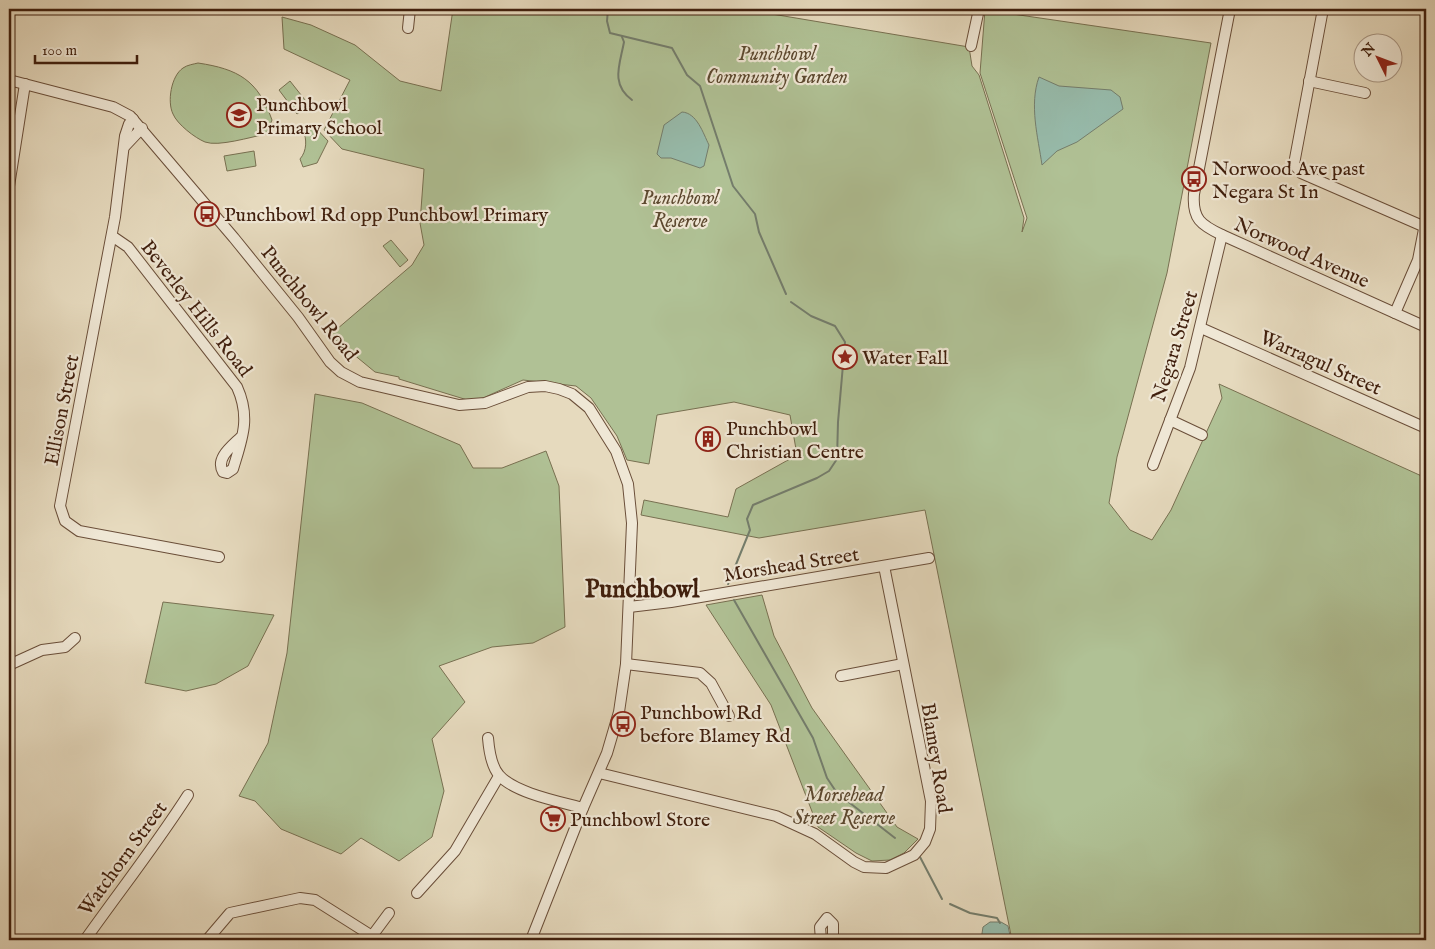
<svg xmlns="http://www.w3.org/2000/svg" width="1435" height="949" font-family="'IM FELL English',serif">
<rect width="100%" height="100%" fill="#e6dabe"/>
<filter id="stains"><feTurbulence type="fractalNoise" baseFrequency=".004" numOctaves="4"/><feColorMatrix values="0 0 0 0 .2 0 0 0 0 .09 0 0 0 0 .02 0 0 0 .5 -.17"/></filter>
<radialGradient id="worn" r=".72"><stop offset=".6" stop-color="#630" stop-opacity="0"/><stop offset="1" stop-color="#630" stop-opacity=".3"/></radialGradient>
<!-- green -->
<g fill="#b0c195" stroke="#787051">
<polygon points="453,9 605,9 639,13 640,9 742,9 969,47 972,66 979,75 1024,218 1022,232 1027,218 980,73 985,10 1211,43 1167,273 1117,457 1109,503 1130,530 1152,540 1171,510 1222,398 1219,384 1426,478 1426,940 1012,940 925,510 759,538 641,515 644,500 728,517 736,489 797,455 790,415 734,402 657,415 649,464 627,460 617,436 591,398 576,386 523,380 474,402 399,379 399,377 375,372 330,335 412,265 424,245 420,223 424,169 342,149 324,130 350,80 284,49 282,17 311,25 355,45 400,81 441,91"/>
<path d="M198,63C238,69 258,80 272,120L266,134C251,137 218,147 205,142C195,138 177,124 173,114C167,102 171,76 183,68C187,65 194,64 198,63Z"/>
<polygon points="290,81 309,105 297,114 279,90"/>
<path d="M312,124L328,141L317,163L303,167L300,159C307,151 307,139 303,130Z"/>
<polygon points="254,151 256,166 227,171 224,156"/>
<polygon points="391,240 408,260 400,267 383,246"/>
<polygon points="315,394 362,403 460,445 473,468 502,468 546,451 559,486 565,627 533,643 492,647 439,666 465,702 432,739 444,791 432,837 399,861 361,838 341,854 281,829 255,801 239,796 268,743 287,653"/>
<polygon points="762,595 774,636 812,708 897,827 918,839 904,853 890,860 872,861 856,853 818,827 771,705 706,605"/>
<polygon points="163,602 274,615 248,666 216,684 186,691 145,683"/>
</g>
<!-- water -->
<g fill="#97bbab" stroke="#747d6c">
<path d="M1039,77L1059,86L1111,90L1120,97L1123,109L1077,142L1057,151L1042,165C1038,137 1029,105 1039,77Z"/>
<path d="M682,112C697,113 703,133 709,145L704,166L700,168L671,158H661L657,154L664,125Z"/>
<polygon points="990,922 1001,922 1008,926 1011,940 981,940 983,927"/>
</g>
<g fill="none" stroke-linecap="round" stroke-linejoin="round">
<!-- stream -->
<g stroke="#747d6c" stroke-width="2">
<polyline points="608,9 607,21 610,33 672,48 687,75 700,86 733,186 755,214 759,232 786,294"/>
<path d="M622,37L624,42C620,64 610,84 632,100"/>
<polyline points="728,584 750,530 747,519 753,505 817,478 829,471 837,459 838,422 845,342 835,326 811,316 791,302"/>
<polyline points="734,600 813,738 827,778 837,793 895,838"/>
<polyline points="920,857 942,899"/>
<polyline points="950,904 970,913 997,918 1000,923"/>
</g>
<defs>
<g id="minor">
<path d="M1230,9L1194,194C1192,219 1201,225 1222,235L1426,327"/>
<polyline points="1323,9 1294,164 1301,173 1425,227"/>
<polyline points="1423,9 1426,9"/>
<polyline points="408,28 410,9"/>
<polyline points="971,46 979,9"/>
<polyline points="9,80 113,107 130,116 234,238 298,317 330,362 341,372 360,382 459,405 485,403 528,387 545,386 559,389 572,394 589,408 616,451 628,484 632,523 626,664 619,712 607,753 583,808 531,940"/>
<polyline points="1309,81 1365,93"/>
<polyline points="133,119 129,124 125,136 115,217 60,506 65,521 79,531 219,557"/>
<polyline points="125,146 142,128"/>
<polyline points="9,186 25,84"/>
<path d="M112,236L128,247L237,387C251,418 242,439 233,469L227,473L223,472C215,458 232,446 241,437"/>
<polyline points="1395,313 1418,260 1426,219"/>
<polyline points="1201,328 1426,428"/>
<polyline points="1170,420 1202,435"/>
<polyline points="1153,465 1190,368 1222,235"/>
<polyline points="629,607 671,602 929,558"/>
<polyline points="626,664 700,673 711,683 729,716"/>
<polyline points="9,665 42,650 65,647 75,638"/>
<polyline points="841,676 903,664"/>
<path d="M488,738C489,750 491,766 499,775C514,793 561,802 583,808"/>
<polyline points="599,773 776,816 815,834 854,862 864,867 886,868 914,855 925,842 930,829 931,801 884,566"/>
<polyline points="417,893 455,851 499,776"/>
<path d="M85,940C119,892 156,845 188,795"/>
<polyline points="207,940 230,913 300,898 315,900 372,936"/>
<polyline points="369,940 389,913"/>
<polyline points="821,940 820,927 827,918 833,924 833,940"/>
</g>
</defs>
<!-- minor casing -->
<use href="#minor" stroke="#6a4e39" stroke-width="12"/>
<!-- minor -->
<use href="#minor" stroke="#efe7d5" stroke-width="10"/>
</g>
<!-- icons -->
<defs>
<symbol id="school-ring" viewBox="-11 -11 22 22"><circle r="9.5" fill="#efe7d5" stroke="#8f2418" stroke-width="1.5"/><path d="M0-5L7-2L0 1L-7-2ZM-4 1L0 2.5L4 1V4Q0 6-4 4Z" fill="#8f2418"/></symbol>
<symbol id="bus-ring" viewBox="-11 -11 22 22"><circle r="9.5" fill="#efe7d5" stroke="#8f2418" stroke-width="1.5"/><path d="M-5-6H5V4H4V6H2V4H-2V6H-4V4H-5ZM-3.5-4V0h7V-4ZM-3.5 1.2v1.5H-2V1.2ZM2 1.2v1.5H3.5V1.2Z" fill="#8f2418"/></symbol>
<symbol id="sight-ring" viewBox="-11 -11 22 22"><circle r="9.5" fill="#efe7d5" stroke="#8f2418" stroke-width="1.5"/><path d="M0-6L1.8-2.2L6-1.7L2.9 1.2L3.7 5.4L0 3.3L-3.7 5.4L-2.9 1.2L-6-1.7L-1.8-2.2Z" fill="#8f2418"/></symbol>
<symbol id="building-ring" viewBox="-11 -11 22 22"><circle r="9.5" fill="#efe7d5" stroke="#8f2418" stroke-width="1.5"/><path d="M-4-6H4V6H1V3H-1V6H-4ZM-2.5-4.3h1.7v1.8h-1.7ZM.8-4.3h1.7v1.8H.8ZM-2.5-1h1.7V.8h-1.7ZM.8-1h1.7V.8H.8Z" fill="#8f2418"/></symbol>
<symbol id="supermarket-ring" viewBox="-11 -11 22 22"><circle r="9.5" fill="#efe7d5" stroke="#8f2418" stroke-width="1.5"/><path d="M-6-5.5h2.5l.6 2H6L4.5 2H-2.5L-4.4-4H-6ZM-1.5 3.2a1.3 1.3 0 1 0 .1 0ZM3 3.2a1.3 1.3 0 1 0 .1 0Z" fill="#8f2418"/></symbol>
</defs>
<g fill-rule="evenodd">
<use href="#school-ring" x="225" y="101" width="28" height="28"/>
<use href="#bus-ring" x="1180" y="165" width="28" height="28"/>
<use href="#bus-ring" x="193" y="200" width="28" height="28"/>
<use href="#sight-ring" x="831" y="343" width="28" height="28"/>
<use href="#building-ring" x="694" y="425" width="28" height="28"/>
<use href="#bus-ring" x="609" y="710" width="28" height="28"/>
<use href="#supermarket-ring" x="539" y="805" width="28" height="28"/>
</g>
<g text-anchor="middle" stroke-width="4.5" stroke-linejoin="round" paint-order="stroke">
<!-- park labels -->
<g font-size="20" font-style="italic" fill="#5c482f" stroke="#efe7d5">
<text x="777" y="60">Punchbowl<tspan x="777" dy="23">Community Garden</tspan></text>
<text x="680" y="204">Punchbowl<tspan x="680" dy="23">Reserve</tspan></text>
<text x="844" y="801">Morsehead<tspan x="844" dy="23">Street Reserve</tspan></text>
</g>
<!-- poi labels -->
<g font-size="20" fill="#401f0d" stroke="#efe7d5" text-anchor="start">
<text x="256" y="111">Punchbowl<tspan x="256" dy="23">Primary School</tspan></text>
<text x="1212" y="175">Norwood Ave past<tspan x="1212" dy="23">Negara St In</tspan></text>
<text x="224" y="221">Punchbowl Rd opp Punchbowl Primary</text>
<text x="862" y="364">Water Fall</text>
<text x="726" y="435">Punchbowl<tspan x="726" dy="23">Christian Centre</tspan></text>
<text x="640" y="719">Punchbowl Rd<tspan x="640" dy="23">before Blamey Rd</tspan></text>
<text x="570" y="826">Punchbowl Store</text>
</g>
<!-- street labels -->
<g font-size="20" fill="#401f0d" stroke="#efe7d5">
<text transform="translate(1302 252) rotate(24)" y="7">Norwood Avenue</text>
<text transform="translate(310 303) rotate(51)" y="7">Punchbowl Road</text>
<text transform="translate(197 308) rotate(52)" y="7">Beverley Hills Road</text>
<text transform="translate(1174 346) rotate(-73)" y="7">Negara Street</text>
<text transform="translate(1321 362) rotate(24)" y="7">Warragul Street</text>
<text transform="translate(61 410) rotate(-79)" y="7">Ellison Street</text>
<text transform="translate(791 564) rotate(-9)" y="7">Morshead Street</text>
<text transform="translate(937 758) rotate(81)" y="7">Blamey Road</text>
<text transform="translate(122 858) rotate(-54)" y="7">Watchorn Street</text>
</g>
<!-- district labels -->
<g font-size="25" font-weight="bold" fill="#401f0d" stroke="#efe7d5">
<text x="642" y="597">Punchbowl</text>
</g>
</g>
<!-- margin -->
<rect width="1435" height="949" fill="none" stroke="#e6dabe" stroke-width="30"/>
<rect x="10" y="10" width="1415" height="929" fill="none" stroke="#401f0d" stroke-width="2.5"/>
<rect x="15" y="15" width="1405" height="919" fill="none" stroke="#401f0d"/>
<!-- north arrow -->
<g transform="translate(1378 58) rotate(312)"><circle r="24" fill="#efe7d5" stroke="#a99785"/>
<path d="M0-4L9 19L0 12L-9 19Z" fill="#8f2418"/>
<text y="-8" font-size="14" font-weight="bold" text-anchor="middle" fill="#401f0d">N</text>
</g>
<!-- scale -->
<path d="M35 55v8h102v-8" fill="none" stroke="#401f0d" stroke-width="2.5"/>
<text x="42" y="55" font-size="15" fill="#401f0d" stroke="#efe7d5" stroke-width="4" paint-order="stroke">100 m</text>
<rect width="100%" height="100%" filter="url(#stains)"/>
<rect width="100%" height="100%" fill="url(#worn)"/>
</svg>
